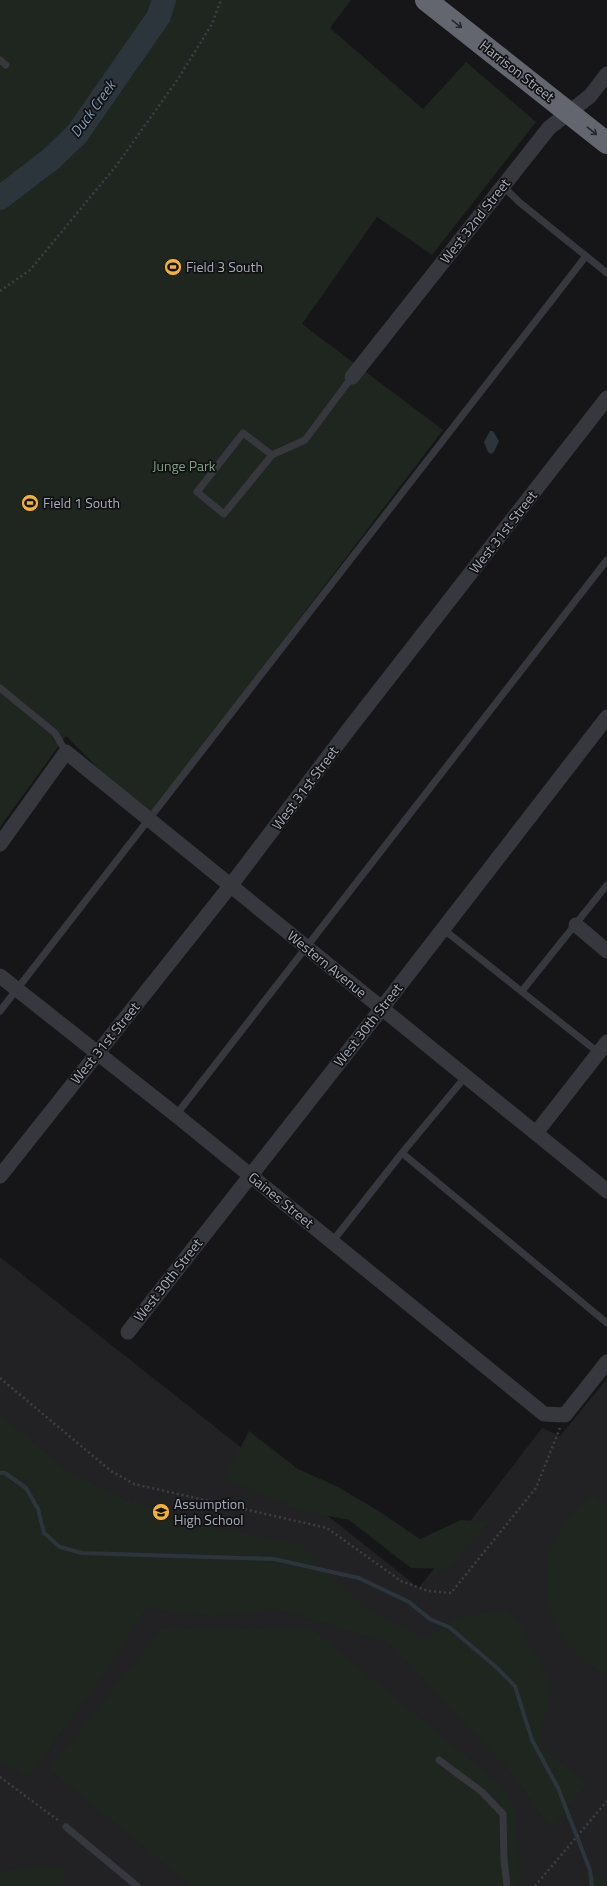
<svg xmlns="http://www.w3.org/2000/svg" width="607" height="1886" font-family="'Titillium Web',sans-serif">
<rect width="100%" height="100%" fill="#161618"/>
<!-- built -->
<polygon fill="#222225" points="0,1257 419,1588 542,1428 560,1436 607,1379 607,1886 0,1886"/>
<!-- green -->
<g fill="#1e261f">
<polygon points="0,0 351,0 330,28 423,109 466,62 536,122 432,255 377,217 302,324 443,430 148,818 66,736 0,827"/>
<polygon points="0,1414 72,1474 127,1500 220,1529 300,1544 362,1606 426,1639 457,1617 506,1610 521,1626 552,1687 539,1742 559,1761 587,1782 552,1830 515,1777 389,1643 278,1609 213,1616 147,1608 111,1664 29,1777 0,1761"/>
<polygon points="249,1431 298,1469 338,1487 377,1510 420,1539 461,1520 490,1522 447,1569 411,1568 349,1520 303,1511 224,1479"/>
<path d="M593,1496L607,1506V1674C531,1640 526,1541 593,1496Z"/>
<polygon points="311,1628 502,1786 514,1805 521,1882 518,1886 191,1886 49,1769 161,1630"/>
<polygon points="63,1866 65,1886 0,1886 0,1871"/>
<polygon points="585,1871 607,1880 607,1886 590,1886"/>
</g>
<!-- water -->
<polygon fill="#2c353c" points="490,431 493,431 499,441 494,452 491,454 488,452 484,442"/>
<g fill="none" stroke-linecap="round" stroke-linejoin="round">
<!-- stream -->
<polyline stroke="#2c353c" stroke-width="4" points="0,1473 5,1473 26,1488 38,1509 44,1533 60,1547 82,1553 274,1559 359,1578 409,1602 430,1619 449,1627 496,1667 515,1686 532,1740 558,1788 590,1870 592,1886"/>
<!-- river -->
<polyline stroke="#2c353c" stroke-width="24" points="0,198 51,159 77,134 159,16 164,0"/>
<!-- path -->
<g stroke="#3d3f44" stroke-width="2.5" stroke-dasharray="2 3" stroke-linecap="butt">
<polyline points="0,291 30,270 116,166 178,79 212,24 221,0"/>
<polyline points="0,1378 111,1471 134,1484 327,1528 401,1581 428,1591 451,1593 536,1488 560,1428"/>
<polyline points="0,1777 59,1821"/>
<polyline points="535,1886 607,1801"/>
</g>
<!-- lane -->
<g stroke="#37383d" stroke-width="7">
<polyline points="0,60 6,65"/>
<polyline points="503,186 519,202 607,273"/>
<polyline points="272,455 224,514 197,492 243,433 272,455 305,440 352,377"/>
<polyline points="0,688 55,733 66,752"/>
<polyline points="443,929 599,1053"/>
<polyline points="522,991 607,885"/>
<polyline points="0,1011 586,256"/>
<polyline points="176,1115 607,560"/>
<polyline points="402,1153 607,1323"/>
<polyline points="332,1242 402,1153 466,1076"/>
<polyline points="439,1760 482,1792 503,1814 504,1860 507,1886"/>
<polyline points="66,1827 137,1886"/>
</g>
<!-- street -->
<g stroke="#37383d" stroke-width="15">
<polyline points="352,377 549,128 590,96 607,74"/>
<polyline points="0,844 66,752 607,1191"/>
<polyline points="576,925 607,951"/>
<polyline points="0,976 176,1115 544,1414 565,1415 607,1362"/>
<polyline points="536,1133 607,1042"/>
<polyline points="0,1176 231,885 349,729 607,398"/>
<polyline points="128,1332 382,1008 607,717"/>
</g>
<!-- highway -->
<polyline stroke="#63666e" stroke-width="22" points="426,0 607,143"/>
</g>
<!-- one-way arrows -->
<defs><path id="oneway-shaft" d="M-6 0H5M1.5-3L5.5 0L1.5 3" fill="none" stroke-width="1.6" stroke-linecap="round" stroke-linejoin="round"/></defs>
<g stroke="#26262a">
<use href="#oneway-shaft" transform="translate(457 24) rotate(38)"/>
<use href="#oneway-shaft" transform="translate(592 131) rotate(39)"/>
</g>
<!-- icons -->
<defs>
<symbol id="stadium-disc" viewBox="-11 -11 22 22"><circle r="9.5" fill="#f2b134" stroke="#111113"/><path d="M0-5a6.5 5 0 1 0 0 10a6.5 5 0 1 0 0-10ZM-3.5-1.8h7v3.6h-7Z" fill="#111"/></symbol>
<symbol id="school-disc" viewBox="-11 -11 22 22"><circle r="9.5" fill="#f2b134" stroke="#111113"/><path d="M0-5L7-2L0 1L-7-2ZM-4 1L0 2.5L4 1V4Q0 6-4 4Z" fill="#111"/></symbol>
</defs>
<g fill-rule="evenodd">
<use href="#stadium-disc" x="163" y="257" width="20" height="20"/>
<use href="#stadium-disc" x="20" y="493" width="20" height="20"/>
<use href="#school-disc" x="151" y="1502" width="20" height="20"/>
</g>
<g text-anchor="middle" stroke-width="3.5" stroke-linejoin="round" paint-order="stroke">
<!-- street labels -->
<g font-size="14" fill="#a8adb8" stroke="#111113">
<text transform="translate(517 71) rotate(38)" y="5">Harrison Street</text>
<text transform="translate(475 221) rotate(-52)" y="5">West 32nd Street</text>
<text transform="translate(503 532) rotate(-52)" y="5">West 31st Street</text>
<text transform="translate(305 788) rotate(-53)" y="5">West 31st Street</text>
<text transform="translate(327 964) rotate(39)" y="5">Western Avenue</text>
<text transform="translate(368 1025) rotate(-52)" y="5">West 30th Street</text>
<text transform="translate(105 1043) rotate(-51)" y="5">West 31st Street</text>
<text transform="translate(281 1200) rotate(39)" y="5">Gaines Street</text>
<text transform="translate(168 1280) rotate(-52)" y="5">West 30th Street</text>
</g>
<!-- poi labels -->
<g font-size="14" fill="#a8adb8" stroke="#111113" text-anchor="start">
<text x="186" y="272">Field 3 South</text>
<text x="43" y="508">Field 1 South</text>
<text x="174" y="1509">Assumption<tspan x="174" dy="16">High School</tspan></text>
</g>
<!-- park labels -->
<g font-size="14" fill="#7fa381" stroke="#111113">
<text x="184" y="471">Junge Park</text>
</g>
<!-- water labels -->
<g font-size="15" font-style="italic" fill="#7f9bb3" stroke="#111113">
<text transform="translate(93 109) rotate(-54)" y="5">Duck Creek</text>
</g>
</g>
</svg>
